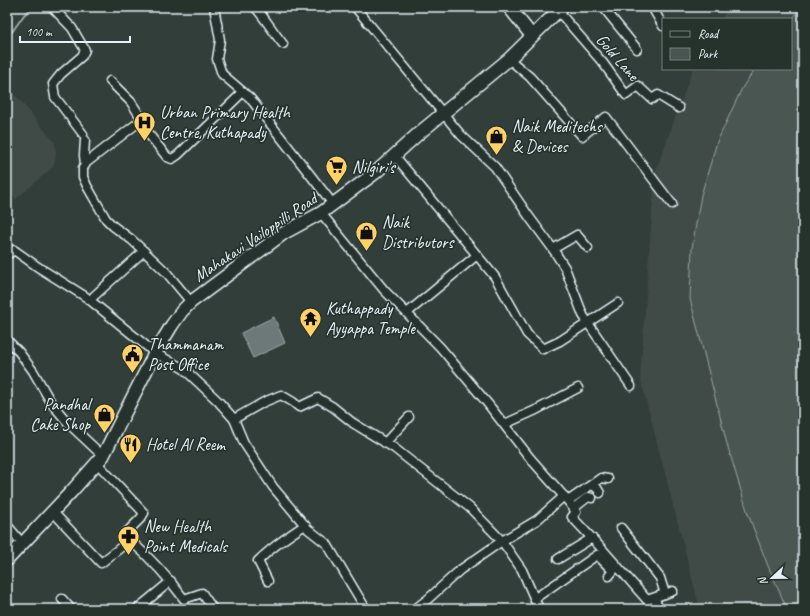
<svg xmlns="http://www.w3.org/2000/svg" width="810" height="616" font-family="Caveat,sans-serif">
<rect width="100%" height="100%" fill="#323e39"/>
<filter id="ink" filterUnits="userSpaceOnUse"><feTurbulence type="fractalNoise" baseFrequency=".025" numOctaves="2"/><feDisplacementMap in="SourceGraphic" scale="8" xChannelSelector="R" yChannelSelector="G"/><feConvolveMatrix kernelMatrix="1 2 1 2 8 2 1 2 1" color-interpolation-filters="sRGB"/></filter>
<g filter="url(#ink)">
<!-- built -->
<g fill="#3f4b46">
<polygon points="730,7 803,7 803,609 700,609 640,377 655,173 693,69 791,69 791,19 721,19"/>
<polygon points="7,91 11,92 18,98 55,143 56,155 53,167 16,199 7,189"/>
</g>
<!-- green -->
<polygon fill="#495651" stroke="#98a4a4" points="801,7 803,7 803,355 801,436 803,463 803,609 787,609 768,566 748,514 727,444 690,299 692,248 701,195 717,142 742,88 755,69 791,69 791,21"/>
<!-- water -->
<polygon fill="#6d7978" stroke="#9ea9ab" points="274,317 285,343 253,358 241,333"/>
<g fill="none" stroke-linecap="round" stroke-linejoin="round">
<!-- stream -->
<polyline stroke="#9ea9ab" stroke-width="2" points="7,39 24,15 33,7"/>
<defs>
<g id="street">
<polyline points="52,7 72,28 85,50 82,56 61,74 53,84 55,97 83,134"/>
<polyline points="214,7 220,40 217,59 222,74 250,98 333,204"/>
<path d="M255,7C265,18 273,32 283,44"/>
<polyline points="355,7 461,135 495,167 530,218 553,249 577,235 588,248"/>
<polyline points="603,7 637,49"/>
<polyline points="652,7 663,26"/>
<polyline points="558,11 603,63 626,95 638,86 652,99 658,95 679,108"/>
<polyline points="509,59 530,77 582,136 606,117 672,204"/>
<polyline points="110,81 131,102 142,119 139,122 86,163 83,168 83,177 87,186 106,219 113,226 132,240 166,272 191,302"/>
<polyline points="139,122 167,157 172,159 178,155 243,92"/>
<polyline points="85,140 84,155 85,165"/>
<polyline points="395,156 495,277 527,334 543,349 560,341 618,303"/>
<polyline points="321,213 384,290 440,347 488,404 530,458 568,501 601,478 608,479"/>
<polyline points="553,249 565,268 583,315 588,323 631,386"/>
<polyline points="7,255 14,250 38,267 86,297 155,353 184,369 218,401 234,419 264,402 281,395 293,402 299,407 318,398 333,407 353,423 394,448 470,508 502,541 522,570 539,609"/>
<polyline points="94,296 144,251"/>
<polyline points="407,313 477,255"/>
<polyline points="7,340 19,352 33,371 52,404 70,425 103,456"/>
<polyline points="234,419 244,443 273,487 308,529 327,544 366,609"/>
<polyline points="505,425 507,423 536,410 578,388"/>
<polyline points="385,443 409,417"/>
<polyline points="97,463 144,513 141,518 125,534"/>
<polyline points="592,485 597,488 600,493"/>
<polyline points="568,501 576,512 572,517 603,550 647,600 673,591"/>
<polyline points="574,508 588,497 592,498"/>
<path d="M52,511L101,563L130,540C150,558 168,577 184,599L202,593L213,609"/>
<polyline points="7,525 22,543"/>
<polyline points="621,528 660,578 665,594"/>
<polyline points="558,559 592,538"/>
<path d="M268,581L258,561C272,547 288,536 305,525"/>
<polyline points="655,598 658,609"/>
<polyline points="62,599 71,609"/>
<polyline points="534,599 597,555 613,571 609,576"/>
<polyline points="137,609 171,581"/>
<polyline points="415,609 428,599 460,570 502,541 537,520 564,496"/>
</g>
<g id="secondary">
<polyline points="509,7 532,36"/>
<polyline points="7,560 71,492 103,456 155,353 172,325 182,311 191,302 284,233 321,213 375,173 418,134 509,59 562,7"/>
</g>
</defs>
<!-- street casing -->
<use href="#street" stroke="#e8f1f8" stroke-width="11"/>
<!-- secondary casing -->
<use href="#secondary" stroke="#e8f1f8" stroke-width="15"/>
<!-- street -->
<use href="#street" stroke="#26332d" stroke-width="8"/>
<!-- secondary -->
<use href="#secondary" stroke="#26332d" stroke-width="12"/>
</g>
</g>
<!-- icons -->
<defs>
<symbol id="hospital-pin" viewBox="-11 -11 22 30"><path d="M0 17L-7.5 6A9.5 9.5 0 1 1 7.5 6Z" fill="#ffd166" stroke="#26332d"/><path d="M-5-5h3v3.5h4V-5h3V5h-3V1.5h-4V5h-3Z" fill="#111"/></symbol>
<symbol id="shop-pin" viewBox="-11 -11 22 30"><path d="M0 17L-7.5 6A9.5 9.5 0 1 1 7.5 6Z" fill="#ffd166" stroke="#26332d"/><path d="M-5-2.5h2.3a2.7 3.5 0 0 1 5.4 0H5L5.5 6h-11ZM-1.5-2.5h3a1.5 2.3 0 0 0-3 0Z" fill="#111"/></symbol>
<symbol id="supermarket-pin" viewBox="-11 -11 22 30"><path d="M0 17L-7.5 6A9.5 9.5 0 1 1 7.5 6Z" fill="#ffd166" stroke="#26332d"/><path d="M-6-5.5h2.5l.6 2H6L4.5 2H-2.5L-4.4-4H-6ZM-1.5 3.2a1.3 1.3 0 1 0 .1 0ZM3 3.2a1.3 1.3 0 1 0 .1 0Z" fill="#111"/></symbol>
<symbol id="temple-pin" viewBox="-11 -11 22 30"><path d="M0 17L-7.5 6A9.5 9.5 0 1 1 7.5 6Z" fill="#ffd166" stroke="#26332d"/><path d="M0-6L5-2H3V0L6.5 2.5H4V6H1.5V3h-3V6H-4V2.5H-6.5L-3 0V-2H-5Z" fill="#111"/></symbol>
<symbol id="civic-pin" viewBox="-11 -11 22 30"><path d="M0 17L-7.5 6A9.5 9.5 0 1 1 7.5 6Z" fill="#ffd166" stroke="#26332d"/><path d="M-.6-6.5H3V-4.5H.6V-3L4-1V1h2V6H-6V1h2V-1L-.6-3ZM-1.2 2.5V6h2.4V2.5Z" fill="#111"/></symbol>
<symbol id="restaurant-pin" viewBox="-11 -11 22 30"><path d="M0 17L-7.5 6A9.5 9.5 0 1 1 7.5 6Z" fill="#ffd166" stroke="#26332d"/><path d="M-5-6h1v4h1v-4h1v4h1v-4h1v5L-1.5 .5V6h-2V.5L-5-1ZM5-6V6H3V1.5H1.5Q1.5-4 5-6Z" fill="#111"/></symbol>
<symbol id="pharmacy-pin" viewBox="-11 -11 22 30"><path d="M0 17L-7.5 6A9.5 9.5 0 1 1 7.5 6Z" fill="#ffd166" stroke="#26332d"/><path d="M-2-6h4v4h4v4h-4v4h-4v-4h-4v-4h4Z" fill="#111"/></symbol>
</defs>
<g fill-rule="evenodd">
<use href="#hospital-pin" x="132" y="110" width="25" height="34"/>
<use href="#shop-pin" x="484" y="124" width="25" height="34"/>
<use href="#supermarket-pin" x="324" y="154" width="25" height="34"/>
<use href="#shop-pin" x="354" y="220" width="25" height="34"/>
<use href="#temple-pin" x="298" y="306" width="25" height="34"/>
<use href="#civic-pin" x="120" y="342" width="25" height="34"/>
<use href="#shop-pin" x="92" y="402" width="25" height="34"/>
<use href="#restaurant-pin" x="118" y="432" width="25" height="34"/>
<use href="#pharmacy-pin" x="116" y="524" width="25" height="34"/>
</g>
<g text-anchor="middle" stroke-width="3.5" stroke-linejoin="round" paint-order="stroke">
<!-- street labels -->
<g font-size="17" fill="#e8f1f8" stroke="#26332d">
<text transform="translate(618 57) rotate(49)" y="6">Gold Lane</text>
<text transform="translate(255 237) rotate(-34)" y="6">Mahakavi Vailoppilli Road</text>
</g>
<!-- poi labels -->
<g font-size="17" fill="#e8f1f8" stroke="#26332d" text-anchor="start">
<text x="160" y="118">Urban Primary Health<tspan x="160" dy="20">Centre, Kuthapady</tspan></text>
<text x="512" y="132">Naik Meditechs<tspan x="512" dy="20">&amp; Devices</tspan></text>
<text x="352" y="173">Nilgiri's</text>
<text x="382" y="228">Naik<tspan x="382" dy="20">Distributors</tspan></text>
<text x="326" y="314">Kuthappady<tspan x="326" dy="20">Ayyappa Temple</tspan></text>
<text x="148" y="350">Thammanam<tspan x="148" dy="20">Post Office</tspan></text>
<text x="90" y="410" text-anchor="end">Pandhal<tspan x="90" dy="20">Cake Shop</tspan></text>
<text x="146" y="450">Hotel Al Reem</text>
<text x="144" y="532">New Health<tspan x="144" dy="20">Point Medicals</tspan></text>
</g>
</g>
<!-- margin -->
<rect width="810" height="616" fill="none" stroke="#26332d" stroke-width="24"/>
<rect x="12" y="12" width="786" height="592" fill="none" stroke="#e8f1f8" stroke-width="1.5" filter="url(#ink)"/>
<!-- legend -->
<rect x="662" y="18" width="130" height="52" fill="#26332d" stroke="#747f7e"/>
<rect x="670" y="31" width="20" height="6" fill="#26332d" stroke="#747f7e"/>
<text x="698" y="38" font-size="12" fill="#e8f1f8">Road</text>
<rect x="670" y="48" width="20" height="12" fill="#495651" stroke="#747f7e"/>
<text x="698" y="58" font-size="12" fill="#e8f1f8">Park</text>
<!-- north arrow -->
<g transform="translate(772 578) rotate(248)" stroke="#26332d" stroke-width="3" paint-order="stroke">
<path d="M0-3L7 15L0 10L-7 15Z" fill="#e8f1f8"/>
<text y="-6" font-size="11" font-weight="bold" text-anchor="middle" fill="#e8f1f8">N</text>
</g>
<!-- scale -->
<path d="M20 36v6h110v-6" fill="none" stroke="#e8f1f8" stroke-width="2"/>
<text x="26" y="36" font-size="12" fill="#e8f1f8" stroke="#26332d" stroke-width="3" paint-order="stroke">100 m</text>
</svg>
